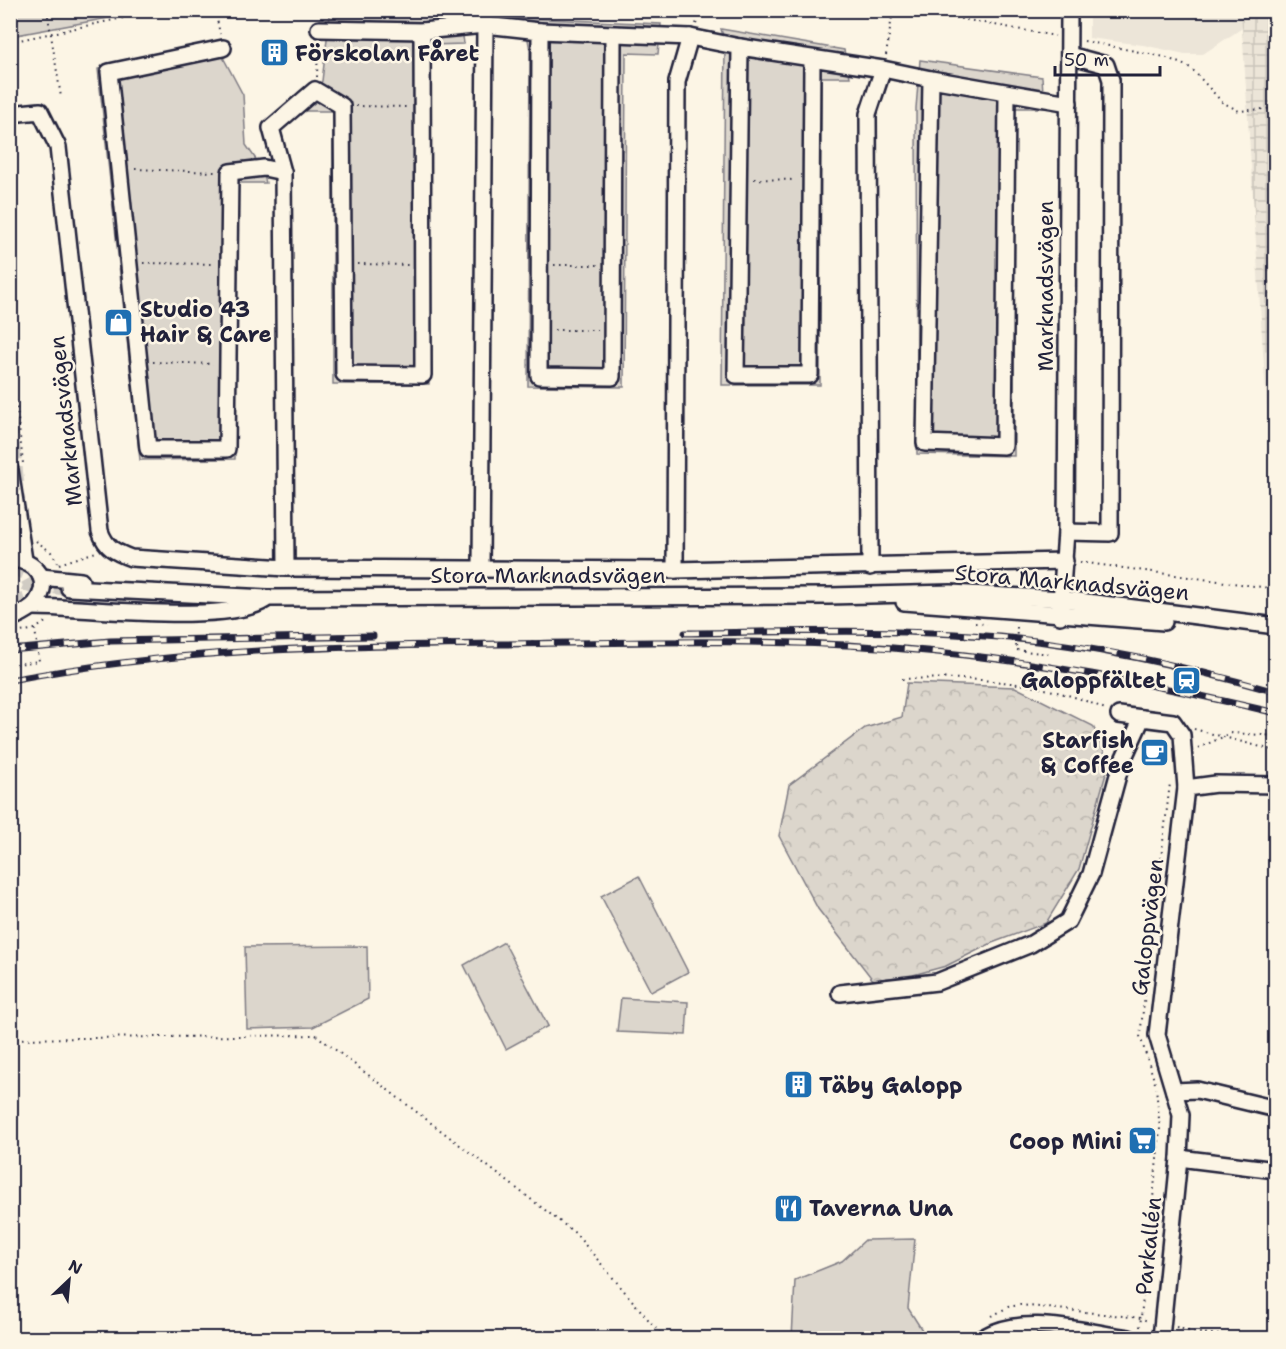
<svg xmlns="http://www.w3.org/2000/svg" width="1286" height="1349" font-family="'Shantell Sans',sans-serif">
<defs>
<pattern id="industrial-grid" width="8" height="8" patternUnits="userSpaceOnUse" patternTransform="scale(1.5)"><rect width="8" height="8" fill="#ece5d8"/><path d="M0 4h8M4 0v8" fill="none" stroke="#cac4ba"/></pattern>
<pattern id="forest-crowns" width="20" height="18" patternUnits="userSpaceOnUse" patternTransform="scale(1.5)"><rect width="20" height="18" fill="#dcd6cc"/><path d="M2 6a3 3 0 1 1 6 0M12 15a3 3 0 1 1 6 0" fill="none" stroke="#bcb7b0"/></pattern>
</defs>
<rect width="100%" height="100%" fill="#fcf5e5"/>
<filter id="ink" filterUnits="userSpaceOnUse"><feTurbulence type="fractalNoise" baseFrequency=".0167" numOctaves="2"/><feDisplacementMap in="SourceGraphic" scale="12" xChannelSelector="R" yChannelSelector="G"/><feConvolveMatrix kernelMatrix="1 2 1 2 8 2 1 2 1" color-interpolation-filters="sRGB"/></filter>
<g filter="url(#ink)">
<!-- built -->
<g fill="#ece5d8">
<polygon points="1089,10 1246,11 1247,25 1203,54 1185,54 1143,45 1089,38"/>
<polygon points="1275,350 1276,350 1275,526 1263,351"/>
</g>
<!-- industrial -->
<polygon fill="url(#industrial-grid)" points="1241,11 1275,11 1275,350 1263,351"/>
<!-- forest -->
<polygon fill="url(#forest-crowns)" stroke="#7f7c84" stroke-width="1.5" points="907,683 1015,687 1093,726 1109,763 1079,869 1046,923 992,943 946,966 913,975 873,980 818,909 779,836 789,785 865,728 902,717"/>
<!-- green -->
<g fill="#dcd6cc" stroke="#7f7c84" stroke-width="1.5">
<polygon points="10,11 11,10 146,11 11,36"/>
<polygon points="330,14 460,14 464,44 430,45 429,384 333,384 333,111 302,111 322,81"/>
<polygon points="524,18 661,24 658,54 626,53 624,387 528,386 530,50"/>
<polygon points="721,29 844,50 850,77 821,77 820,385 722,385 725,43"/>
<polygon points="216,44 243,95 246,145 262,168 266,183 235,183 235,459 140,460 98,69"/>
<polygon points="920,60 1042,77 1044,108 1014,108 1014,456 917,454 916,108"/>
<polygon points="639,876 688,972 651,992 601,896"/>
<polygon points="504,942 548,1026 506,1049 464,965"/>
<polygon points="367,946 368,999 313,1027 247,1029 245,947"/>
<polygon points="621,998 688,1002 686,1035 617,1032"/>
<polygon points="915,1239 908,1308 927,1338 792,1338 795,1280 842,1261 865,1240"/>
</g>
<g fill="none" stroke-linecap="round" stroke-linejoin="round">
<!-- minor-tunnel -->
<g stroke="#d0cbc3" stroke-width="15" stroke-dasharray="15 8" stroke-linecap="butt">
<polyline points="10,422 17,485"/>
<polyline points="10,567 24,572 31,585 25,600 10,605"/>
<polyline points="31,585 69,588"/>
</g>
<defs>
<g id="minor">
<polyline points="319,29 422,31 485,25 540,31 539,376 612,377 613,35"/>
<polyline points="540,31 690,37 740,47"/>
<polyline points="223,48 109,72 148,449 227,449 230,172 264,168 283,172"/>
<polyline points="812,59 810,375 736,375 740,47 883,69 931,79"/>
<polyline points="1007,93 1004,446 925,443 931,79 1069,103"/>
<path d="M10,114L40,111L58,147L100,531C106,548 115,552 131,558L286,568L675,570L1065,561"/>
<polyline points="10,470 24,560"/>
<polyline points="1066,532 1110,533 1111,80 1106,65 1069,55"/>
<path d="M10,559C36,560 53,581 35,604C29,611 18,615 10,619"/>
<polyline points="870,567 868,114 883,69"/>
<polyline points="286,568 283,172 271,128 315,90 342,106 344,374 423,375 422,31"/>
<polyline points="481,569 485,25"/>
<polyline points="675,570 677,82 690,37"/>
<polyline points="41,577 81,581"/>
<polyline points="69,588 267,598 829,596 951,593 1063,599 1276,626"/>
<polyline points="904,602 1164,622"/>
<path d="M33,607C85,607 226,625 265,600"/>
<polyline points="1060,616 1066,532 1069,10"/>
<polyline points="1119,715 1173,722 1182,735 1186,788"/>
<polyline points="840,993 937,982 1031,944 1068,921 1091,874 1121,764 1142,718"/>
<polyline points="1174,1091 1197,1090 1276,1109"/>
<polyline points="1179,1158 1276,1170"/>
<path d="M982,1338C1024,1313 1083,1332 1129,1338"/>
<polyline points="1161,1338 1179,1158 1181,1115 1157,1035 1186,788 1216,784 1276,785"/>
</g>
</defs>
<!-- minor casing -->
<use href="#minor" stroke="#22223b" stroke-width="20"/>
<!-- path -->
<g stroke="#22223b" stroke-width="2" stroke-dasharray="1.5 4.5" stroke-linecap="butt">
<polyline points="47,10 61,97"/>
<polyline points="73,10 81,10"/>
<polyline points="215,10 220,34"/>
<polyline points="913,10 1055,36"/>
<polyline points="696,24 702,10"/>
<polyline points="1084,41 1165,57 1191,68 1222,102 1239,111 1276,108"/>
<polyline points="10,42 161,10"/>
<polyline points="886,55 893,10"/>
<polyline points="317,77 318,43"/>
<polyline points="356,106 408,107"/>
<polyline points="135,169 216,172"/>
<polyline points="754,179 796,180"/>
<polyline points="143,263 215,264"/>
<polyline points="358,264 409,265"/>
<polyline points="554,265 599,265"/>
<polyline points="554,330 599,330"/>
<polyline points="10,348 23,463"/>
<polyline points="153,362 213,364"/>
<polyline points="36,541 51,552 59,564"/>
<polyline points="1080,562 1276,589"/>
<polyline points="59,564 96,552"/>
<polyline points="975,623 987,624"/>
<polyline points="1017,627 1016,650 1050,654"/>
<polyline points="16,633 35,629 47,621"/>
<polyline points="10,665 39,661 35,629"/>
<path d="M902,679C971,677 1042,680 1105,709"/>
<polyline points="1194,729 1276,751"/>
<polyline points="1198,748 1232,733 1276,736"/>
<polyline points="10,1039 316,1035 575,1233 664,1338"/>
<polyline points="1155,1083 1140,1036 1170,783"/>
<polyline points="992,1316 1008,1307 1020,1305 1141,1318 1147,1321"/>
<polyline points="1140,1327 1160,1129 1156,1088"/>
<polyline points="1176,1327 1192,1332 1247,1338"/>
<polyline points="956,1338 969,1331"/>
</g>
<!-- minor -->
<use href="#minor" stroke="#fcf5e5" stroke-width="15"/>
<defs>
<g id="rail">
<path d="M685,633C790,632 895,628 999,637C1093,645 1185,666 1276,692"/>
<polyline points="10,650 110,641 373,636"/>
<path d="M10,680C173,649 336,646 501,644C635,642 770,638 904,649C1030,659 1153,684 1276,713"/>
</g>
</defs>
<!-- rail casing -->
<use href="#rail" stroke="#22223b" stroke-width="7"/>
<!-- rail -->
<use href="#rail" stroke="#fcf5e5" stroke-width="4.5" stroke-dasharray="14" stroke-linecap="butt"/>
</g>
</g>
<!-- icons -->
<defs>
<symbol id="building-square" viewBox="-11 -11 22 22"><rect x="-9" y="-9" width="18" height="18" rx="4" fill="#1f6fb2" stroke="#fcf5e5"/><path d="M-4-6H4V6H1V3H-1V6H-4ZM-2.5-4.3h1.7v1.8h-1.7ZM.8-4.3h1.7v1.8H.8ZM-2.5-1h1.7V.8h-1.7ZM.8-1h1.7V.8H.8Z" fill="#fff"/></symbol>
<symbol id="shop-square" viewBox="-11 -11 22 22"><rect x="-9" y="-9" width="18" height="18" rx="4" fill="#1f6fb2" stroke="#fcf5e5"/><path d="M-5-2.5h2.3a2.7 3.5 0 0 1 5.4 0H5L5.5 6h-11ZM-1.5-2.5h3a1.5 2.3 0 0 0-3 0Z" fill="#fff"/></symbol>
<symbol id="station-square" viewBox="-11 -11 22 22"><rect x="-9" y="-9" width="18" height="18" rx="4" fill="#1f6fb2" stroke="#fcf5e5"/><path d="M-3-6H3Q5-6 5-4V2Q5 4 3 4L4.5 6H3L1.5 4h-3L-3 6H-4.5L-3 4Q-5 4-5 2V-4Q-5-6-3-6ZM-3.5-4v3h7v-3ZM-3.5 1v1.5H-2V1ZM2 1v1.5H3.5V1Z" fill="#fff"/></symbol>
<symbol id="cafe-square" viewBox="-11 -11 22 22"><rect x="-9" y="-9" width="18" height="18" rx="4" fill="#1f6fb2" stroke="#fcf5e5"/><path d="M-5.5-4.5H6V0H3Q3 3.5 0 3.5H-2.5Q-5.5 3.5-5.5 0ZM3-3.2v2h1.7v-2ZM-6 4.5H4V6H-6Z" fill="#fff"/></symbol>
<symbol id="supermarket-square" viewBox="-11 -11 22 22"><rect x="-9" y="-9" width="18" height="18" rx="4" fill="#1f6fb2" stroke="#fcf5e5"/><path d="M-6-5.5h2.5l.6 2H6L4.5 2H-2.5L-4.4-4H-6ZM-1.5 3.2a1.3 1.3 0 1 0 .1 0ZM3 3.2a1.3 1.3 0 1 0 .1 0Z" fill="#fff"/></symbol>
<symbol id="restaurant-square" viewBox="-11 -11 22 22"><rect x="-9" y="-9" width="18" height="18" rx="4" fill="#1f6fb2" stroke="#fcf5e5"/><path d="M-5-6h1v4h1v-4h1v4h1v-4h1v5L-1.5 .5V6h-2V.5L-5-1ZM5-6V6H3V1.5H1.5Q1.5-4 5-6Z" fill="#fff"/></symbol>
</defs>
<g fill-rule="evenodd">
<use href="#building-square" x="258" y="36" width="33" height="33"/>
<use href="#shop-square" x="102" y="306" width="33" height="33"/>
<use href="#station-square" x="1170" y="664" width="33" height="33"/>
<use href="#cafe-square" x="1138" y="736" width="33" height="33"/>
<use href="#building-square" x="782" y="1068" width="33" height="33"/>
<use href="#supermarket-square" x="1126" y="1124" width="33" height="33"/>
<use href="#restaurant-square" x="772" y="1192" width="33" height="33"/>
</g>
<g text-anchor="middle" stroke-width="5" stroke-linejoin="round" paint-order="stroke">
<!-- poi labels -->
<g font-size="22" font-weight="bold" fill="#22223b" stroke="#fcf5e5" text-anchor="start">
<text x="295" y="61">Förskolan Fåret</text>
<text x="140" y="317">Studio 43<tspan x="140" dy="25">Hair &amp; Care</tspan></text>
<text x="1166" y="688" text-anchor="end">Galoppfältet</text>
<text x="1134" y="748" text-anchor="end">Starfish<tspan x="1134" dy="25">&amp; Coffee</tspan></text>
<text x="819" y="1093">Täby Galopp</text>
<text x="1122" y="1149" text-anchor="end">Coop Mini</text>
<text x="809" y="1216">Taverna Una</text>
</g>
<!-- street labels -->
<g font-size="22" fill="#22223b" stroke="#fcf5e5">
<text transform="translate(1045 286) rotate(-90)" y="8">Marknadsvägen</text>
<text transform="translate(65 421) rotate(-96)" y="8">Marknadsvägen</text>
<text x="548" y="583">Stora Marknadsvägen</text>
<text transform="translate(1072 582) rotate(5)" y="8">Stora Marknadsvägen</text>
<text transform="translate(1147 927) rotate(-83)" y="8">Galoppvägen</text>
<text transform="translate(1148 1246) rotate(-84)" y="8">Parkallén</text>
</g>
</g>
<!-- margin -->
<rect width="1286" height="1349" fill="none" stroke="#fcf5e5" stroke-width="36"/>
<rect x="18" y="18" width="1250" height="1313" fill="none" stroke="#22223b" stroke-width="2" filter="url(#ink)"/>
<!-- north arrow -->
<g transform="translate(69 1280) rotate(26)" stroke="#fcf5e5" stroke-width="4.5" paint-order="stroke">
<path d="M0-4.5L10 22L0 15L-10 22Z" fill="#22223b"/>
<text y="-9" font-size="16" font-weight="bold" text-anchor="middle" fill="#22223b">N</text>
</g>
<!-- scale -->
<path d="M1055 66v9h105v-9" fill="none" stroke="#22223b" stroke-width="3"/>
<text x="1064" y="66" font-size="18" fill="#22223b" stroke="#fcf5e5" stroke-width="4.5" paint-order="stroke">50 m</text>
</svg>
